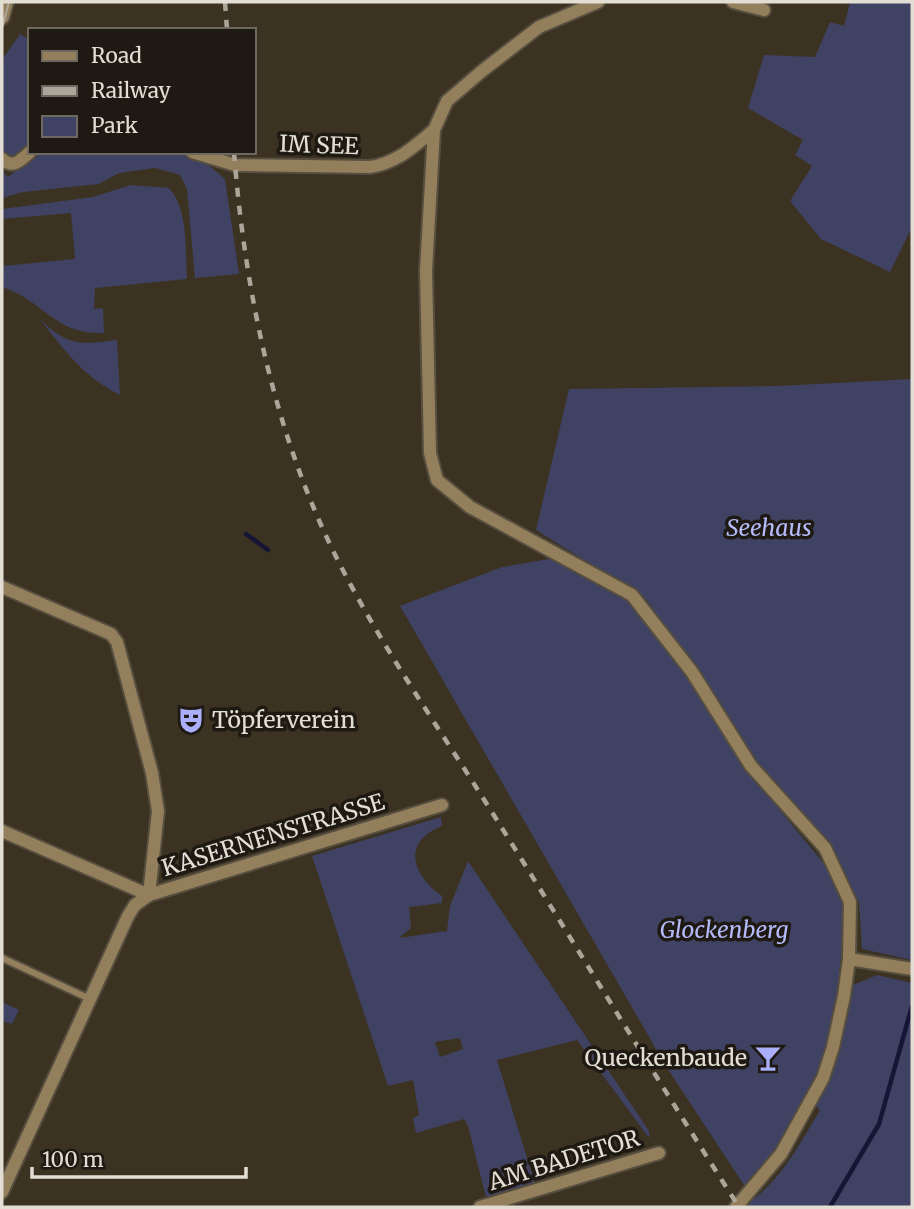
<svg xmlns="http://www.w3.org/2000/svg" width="914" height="1209" font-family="Merriweather,serif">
<rect width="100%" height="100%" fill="#3b3222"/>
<!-- green -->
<g fill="#404263" fill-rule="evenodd">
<polygon points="850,2 912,2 912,227 890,272 821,239 790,201 812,166 795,155 803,140 748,108 764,55 815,57 830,22 844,26"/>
<polygon points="20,34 30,40 30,148 22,157 9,157 2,149 2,60"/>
<polygon points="39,152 184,152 204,161 225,179 239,274 195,278 187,189 180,175 155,168 119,173 99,184 23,192 2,198 2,170 8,177"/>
<path d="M131,185L169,188C189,210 185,251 187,279L95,288L94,309L103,308L104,333C54,335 45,301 2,287V266L75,259L71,213L2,219V209L93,197Z"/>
<path d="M40,319C67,346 80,345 117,340L120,395C84,377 64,350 40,319Z"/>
<polygon points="912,379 912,960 862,949 859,902 837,864 759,764 646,599 536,530 569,389 778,386"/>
<polygon points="555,558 628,599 685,670 757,782 829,870 847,905 830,1051 764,1170 746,1188 667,1068 400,606 502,567"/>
<path d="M441,817L442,826C401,842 412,875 442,896V903L409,907L411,928L399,938L447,931L450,906L468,861L649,1131V1138L577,1040L497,1060L535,1184L486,1197L468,1126L464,1119L416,1133L413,1118L419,1115L413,1080L388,1086L312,856ZM460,1038L463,1049L440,1057L435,1042Z"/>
<path d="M877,975L912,983V1207H751L748,1203C781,1181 800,1143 820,1110L816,1106L817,1096L851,986Z"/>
<polygon points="2,1002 19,1010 12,1024 2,1021"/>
</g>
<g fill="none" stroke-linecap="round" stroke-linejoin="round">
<!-- stream -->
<g stroke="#161535" stroke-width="4.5">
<polyline points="246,534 268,550"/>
<polyline points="830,1207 879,1124 912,1006"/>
</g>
<defs>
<polyline id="service" points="2,958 90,999"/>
<g id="minor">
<polyline points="598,2 539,27 482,71 447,101 434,130 426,271 430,453 437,480 470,507 632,595 692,672 751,766 825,848 850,902 849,959 844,996 833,1047 823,1078 781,1154 736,1207"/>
<polyline points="733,2 764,10"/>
<path d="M192,152L235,165L370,167C397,163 413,147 434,130"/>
<path d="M2,159C13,169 20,161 30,152"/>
<polyline points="2,587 111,634 117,642 152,773 158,811 149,895 135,905 128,916 2,1192"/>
<polyline points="2,831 149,895 442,805"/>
<polyline points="849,959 912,969"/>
<polyline points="480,1207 659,1153"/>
</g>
<polyline id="tertiary" points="2,17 6,2"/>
</defs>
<!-- service casing -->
<use href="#service" stroke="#564e3e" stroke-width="10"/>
<!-- minor casing -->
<use href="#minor" stroke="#564e3e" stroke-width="16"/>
<!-- tertiary casing -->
<use href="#tertiary" stroke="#564e3e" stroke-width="18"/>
<!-- service -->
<use href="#service" stroke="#937f5c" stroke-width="6"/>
<!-- minor -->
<use href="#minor" stroke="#937f5c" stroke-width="12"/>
<!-- tertiary -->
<use href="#tertiary" stroke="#937f5c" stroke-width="14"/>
<!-- tram -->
<polyline stroke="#aca69a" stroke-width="2" points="2,28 9,2"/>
<!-- rail -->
<g stroke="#aca69a" stroke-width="4.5" stroke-dasharray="9 9" stroke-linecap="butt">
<polyline points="225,2 227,30"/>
<path d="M234,152C243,268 265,386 308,494C351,603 421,700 483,798C569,934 652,1072 739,1207"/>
</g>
</g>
<!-- icons -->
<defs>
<symbol id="theatre-bare" viewBox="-9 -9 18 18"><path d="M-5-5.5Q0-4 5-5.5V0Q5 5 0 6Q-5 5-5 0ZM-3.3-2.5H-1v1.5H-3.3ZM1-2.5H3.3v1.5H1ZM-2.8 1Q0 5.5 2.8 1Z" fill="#abaffb" stroke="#1e1a13" stroke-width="2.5" paint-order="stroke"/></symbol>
<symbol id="bar-bare" viewBox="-9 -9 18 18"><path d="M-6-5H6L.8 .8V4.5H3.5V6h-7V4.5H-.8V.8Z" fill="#abaffb" stroke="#1e1a13" stroke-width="2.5" paint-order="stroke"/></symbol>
</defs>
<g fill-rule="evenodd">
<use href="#theatre-bare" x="172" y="701" width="38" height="38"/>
<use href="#bar-bare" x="749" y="1039" width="38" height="38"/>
</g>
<g text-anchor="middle" stroke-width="7" stroke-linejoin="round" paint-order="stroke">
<!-- street labels -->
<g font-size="23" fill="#e3ded4" stroke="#1e1a13">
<text transform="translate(319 145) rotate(2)" y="8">IM SEE</text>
<text transform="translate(273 835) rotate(-17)" y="8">KASERNENSTRASSE</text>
<text transform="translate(564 1160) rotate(-17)" y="8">AM BADETOR</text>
</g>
<!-- park labels -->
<g font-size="23" font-style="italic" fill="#b5bafa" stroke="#1e1a13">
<text x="769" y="536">Seehaus</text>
<text x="724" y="938">Glockenberg</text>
</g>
<!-- poi labels -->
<g font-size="23" fill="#e3ded4" stroke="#1e1a13" text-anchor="start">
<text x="212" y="728">Töpferverein</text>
<text x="747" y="1066" text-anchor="end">Queckenbaude</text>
</g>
</g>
<!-- border -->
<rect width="914" height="1209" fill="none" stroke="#e3ded4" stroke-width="7"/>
<!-- legend -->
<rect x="28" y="28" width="228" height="126" fill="#1e1a13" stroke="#6d6860" stroke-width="2"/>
<rect x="42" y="51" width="35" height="10" fill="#937f5c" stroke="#6d6860" stroke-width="2"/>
<text x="91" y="63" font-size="21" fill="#e3ded4">Road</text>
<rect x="42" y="86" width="35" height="10" fill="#aca69a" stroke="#6d6860" stroke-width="2"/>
<text x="91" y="98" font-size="21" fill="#e3ded4">Railway</text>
<rect x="42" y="116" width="35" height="21" fill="#404263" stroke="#6d6860" stroke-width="2"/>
<text x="91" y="133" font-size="21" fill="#e3ded4">Park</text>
<!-- scale -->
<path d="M32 1167v10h214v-10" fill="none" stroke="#e3ded4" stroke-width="3.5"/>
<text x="42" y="1167" font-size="21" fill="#e3ded4" stroke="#1e1a13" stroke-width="5" paint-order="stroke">100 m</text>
</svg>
